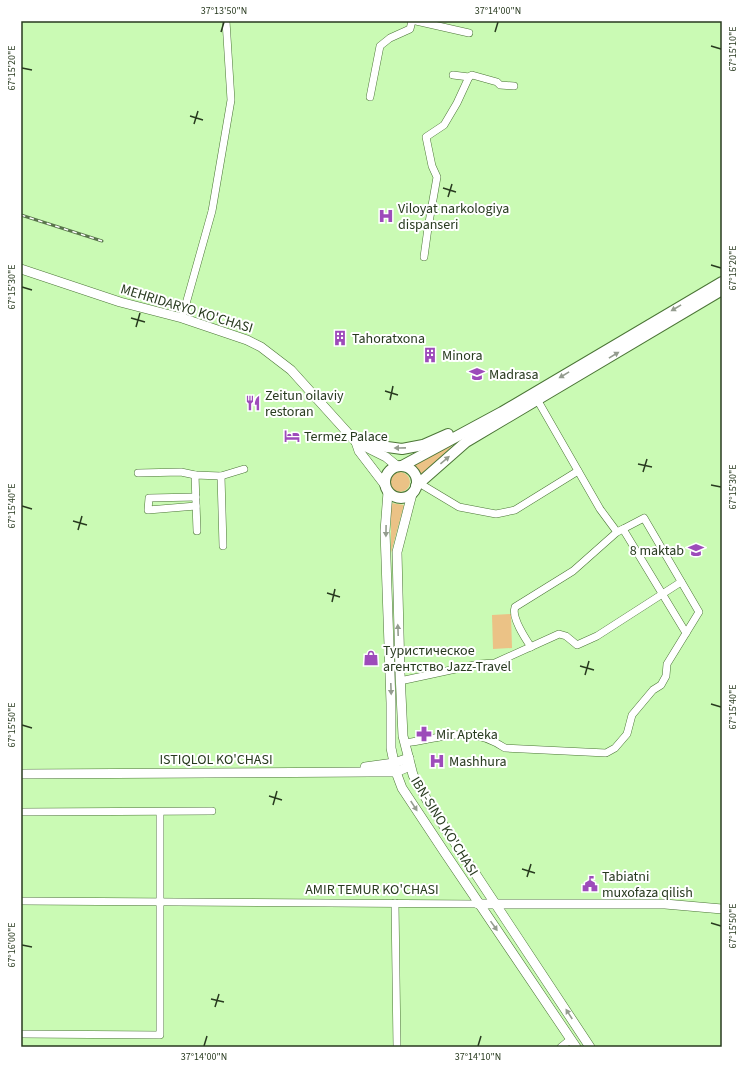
<svg xmlns="http://www.w3.org/2000/svg" width="743" height="1068" font-family="'Source Sans 3',sans-serif">
<rect width="100%" height="100%" fill="#cafab4"/>
<!-- grass -->
<g fill="#ebc286">
<polygon points="453,445 422,475 413,464"/>
<circle cx="400" cy="482" r="10"/>
<polygon points="391,503 404,505 391,553"/>
<polygon points="511,614 512,648 493,649 492,615"/>
</g>
<g fill="none" stroke-linecap="round" stroke-linejoin="round">
<defs>
<g id="minor">
<polyline points="416,21 469,33"/>
<polyline points="453,75 469,77"/>
<polyline points="370,97 380,46 390,38 410,29 412,21"/>
<polyline points="424,257 428,228 437,177 432,166 426,137 444,125 457,103 469,77 472,75 497,82 500,85 514,86"/>
<polyline points="182,318 212,211 231,100 226,21"/>
<polyline points="538,401 600,509 617,532 623,529 686,633"/>
<polyline points="138,473 181,472 195,475"/>
<polyline points="221,476 223,546"/>
<polyline points="419,483 459,507 496,514 515,510 578,471"/>
<polyline points="196,497 149,498 148,510 196,506"/>
<polyline points="197,531 195,475 221,476 244,469"/>
<path d="M531,647C525,638 511,617 515,607L573,571L617,532"/>
<polyline points="400,681 479,664 495,663 559,634 566,636 577,645 597,636 681,582"/>
<path d="M405,743C444,738 469,724 505,748L606,753L615,748L627,734L632,715L653,690L661,685L666,676L667,664L699,612L644,518L623,529"/>
<polyline points="21,812 212,811"/>
<polyline points="21,901 478,904"/>
<polyline points="395,903 397,1047"/>
<polyline points="21,1034 160,1035 160,812"/>
<polyline points="561,1047 571,1039"/>
</g>
<g id="major">
<polyline points="21,269 120,302 182,318 247,340 261,347 291,370 356,442 386,457 397,466"/>
<polyline points="356,442 359,451 385,485"/>
<polyline points="388,492 385,531 391,703 391,748 396,772 402,788 445,853 576,1047"/>
<polyline points="412,494 397,552 400,673 403,736 413,775 428,802 590,1047"/>
<polyline points="365,767 394,763 409,758"/>
<polyline points="21,774 370,772 396,772 410,766"/>
<polyline points="478,904 665,904 722,909"/>
</g>
<g id="highway">
<polyline points="358,443 402,449 423,445 448,434"/>
<polyline points="402,466 502,412 722,282"/>
<circle cx="401" cy="482" r="16"/>
<polyline points="416,486 466,442 722,290"/>
</g>
</defs>
<!-- minor casing -->
<use href="#minor" stroke="#4b7536" stroke-width="8"/>
<!-- major casing -->
<use href="#major" stroke="#4b7536" stroke-width="10"/>
<!-- highway casing -->
<use href="#highway" stroke="#4b7536" stroke-width="12"/>
<!-- minor -->
<use href="#minor" stroke="#fff" stroke-width="7"/>
<!-- major -->
<use href="#major" stroke="#fff" stroke-width="9"/>
<!-- highway -->
<use href="#highway" stroke="#fff" stroke-width="10"/>
<defs>
<polyline id="rail" points="21,215 102,241"/>
</defs>
<!-- rail casing -->
<use href="#rail" stroke="#59744c" stroke-width="3"/>
<!-- rail -->
<use href="#rail" stroke="#fff" stroke-width="1.5" stroke-dasharray="4.5" stroke-linecap="butt"/>
</g>
<!-- one-way arrows -->
<defs><path id="oneway-solid" d="M-6-.8H1V-3.2L6.5 0L1 3.2V.8H-6Z"/></defs>
<g fill="#949c8f">
<use href="#oneway-solid" transform="translate(676 308) rotate(149)"/>
<use href="#oneway-solid" transform="translate(614 355) rotate(-31)"/>
<use href="#oneway-solid" transform="translate(564 375) rotate(149)"/>
<use href="#oneway-solid" transform="translate(400 448) rotate(179)"/>
<use href="#oneway-solid" transform="translate(445 460) rotate(-40)"/>
<use href="#oneway-solid" transform="translate(386 531) rotate(91)"/>
<use href="#oneway-solid" transform="translate(398 630) rotate(-92)"/>
<use href="#oneway-solid" transform="translate(391 689) rotate(88)"/>
<use href="#oneway-solid" transform="translate(414 806) rotate(57)"/>
<use href="#oneway-solid" transform="translate(494 926) rotate(55)"/>
<use href="#oneway-solid" transform="translate(569 1014) rotate(-123)"/>
</g>
<!-- ticks -->
<path fill="none" stroke="#283a1f" stroke-width="1.5" d="M221,32L224,22M495,32L498,22M711,46L721,49M22,68L32,70M190,116L203,120M194,124L198,111M443,188L456,192M448,197L452,184M711,265L721,268M22,287L32,290M131,318L145,322M136,327L140,313M385,391L398,395M390,400L393,386M638,464L652,467M643,472L647,459M711,485L721,487M22,506L32,509M73,521L87,525M78,530L82,516M327,593L340,597M332,602L335,589M580,666L594,670M585,675L589,661M711,704L721,707M22,725L32,728M269,796L282,800M273,805L277,791M522,869L535,873M527,877L531,864M711,923L721,926M22,945L32,947M211,999L224,1002M215,1007L219,994M204,1046L207,1036M478,1046L481,1036"/>
<!-- icons -->
<defs>
<symbol id="hospital-bare" viewBox="-9 -9 18 18"><path d="M-5-5h3v3.5h4V-5h3V5h-3V1.5h-4V5h-3Z" fill="#9d4bba" stroke="#fff" stroke-width="2.5" paint-order="stroke"/></symbol>
<symbol id="building-bare" viewBox="-9 -9 18 18"><path d="M-4-6H4V6H1V3H-1V6H-4ZM-2.5-4.3h1.7v1.8h-1.7ZM.8-4.3h1.7v1.8H.8ZM-2.5-1h1.7V.8h-1.7ZM.8-1h1.7V.8H.8Z" fill="#9d4bba" stroke="#fff" stroke-width="2.5" paint-order="stroke"/></symbol>
<symbol id="university-bare" viewBox="-9 -9 18 18"><path d="M0-5L7-2L0 1L-7-2ZM-4 1L0 2.5L4 1V4Q0 6-4 4Z" fill="#9d4bba" stroke="#fff" stroke-width="2.5" paint-order="stroke"/></symbol>
<symbol id="restaurant-bare" viewBox="-9 -9 18 18"><path d="M-5-6h1v4h1v-4h1v4h1v-4h1v5L-1.5 .5V6h-2V.5L-5-1ZM5-6V6H3V1.5H1.5Q1.5-4 5-6Z" fill="#9d4bba" stroke="#fff" stroke-width="2.5" paint-order="stroke"/></symbol>
<symbol id="hotel-bare" viewBox="-9 -9 18 18"><path d="M-6-4.5h1.5V1H6V5H4.5V3h-9V5H-6ZM-4 0a1.8 1.8 0 1 1 3.6 0ZM.5 0V-2.5h3Q6-2.5 6 0Z" fill="#9d4bba" stroke="#fff" stroke-width="2.5" paint-order="stroke"/></symbol>
<symbol id="school-bare" viewBox="-9 -9 18 18"><path d="M0-5L7-2L0 1L-7-2ZM-4 1L0 2.5L4 1V4Q0 6-4 4Z" fill="#9d4bba" stroke="#fff" stroke-width="2.5" paint-order="stroke"/></symbol>
<symbol id="shop-bare" viewBox="-9 -9 18 18"><path d="M-5-2.5h2.3a2.7 3.5 0 0 1 5.4 0H5L5.5 6h-11ZM-1.5-2.5h3a1.5 2.3 0 0 0-3 0Z" fill="#9d4bba" stroke="#fff" stroke-width="2.5" paint-order="stroke"/></symbol>
<symbol id="pharmacy-bare" viewBox="-9 -9 18 18"><path d="M-2-6h4v4h4v4h-4v4h-4v-4h-4v-4h4Z" fill="#9d4bba" stroke="#fff" stroke-width="2.5" paint-order="stroke"/></symbol>
<symbol id="civic-bare" viewBox="-9 -9 18 18"><path d="M-.6-6.5H3V-4.5H.6V-3L4-1V1h2V6H-6V1h2V-1L-.6-3ZM-1.2 2.5V6h2.4V2.5Z" fill="#9d4bba" stroke="#fff" stroke-width="2.5" paint-order="stroke"/></symbol>
</defs>
<g fill-rule="evenodd">
<use href="#hospital-bare" x="375" y="205" width="22" height="22"/>
<use href="#building-bare" x="329" y="327" width="22" height="22"/>
<use href="#building-bare" x="419" y="344" width="22" height="22"/>
<use href="#university-bare" x="466" y="363" width="22" height="22"/>
<use href="#restaurant-bare" x="242" y="392" width="22" height="22"/>
<use href="#hotel-bare" x="281" y="425" width="22" height="22"/>
<use href="#school-bare" x="685" y="539" width="22" height="22"/>
<use href="#shop-bare" x="360" y="647" width="22" height="22"/>
<use href="#pharmacy-bare" x="413" y="723" width="22" height="22"/>
<use href="#hospital-bare" x="426" y="750" width="22" height="22"/>
<use href="#civic-bare" x="579" y="873" width="22" height="22"/>
</g>
<g text-anchor="middle" stroke-width="4" stroke-linejoin="round" paint-order="stroke">
<!-- poi labels -->
<g font-size="14" fill="#283a1f" stroke="#fff" text-anchor="start">
<text x="398" y="213">Viloyat narkologiya<tspan x="398" dy="16">dispanseri</tspan></text>
<text x="352" y="343">Tahoratxona</text>
<text x="442" y="360">Minora</text>
<text x="489" y="379">Madrasa</text>
<text x="265" y="400">Zeitun oilaviy<tspan x="265" dy="16">restoran</tspan></text>
<text x="304" y="441">Termez Palace</text>
<text x="684" y="555" text-anchor="end">8 maktab</text>
<text x="383" y="655">Туристическое<tspan x="383" dy="16">агентство Jazz-Travel</tspan></text>
<text x="436" y="739">Mir Apteka</text>
<text x="449" y="766">Mashhura</text>
<text x="602" y="881">Tabiatni<tspan x="602" dy="16">muxofaza qilish</tspan></text>
</g>
<!-- street labels -->
<g font-size="14" fill="#283a1f" stroke="#fff">
<text transform="translate(187 308) rotate(17)" y="5">МEHRIDARYO KO'CHASI</text>
<text x="216" y="764">ISTIQLOL KO'CHASI</text>
<text transform="translate(445 826) rotate(58)" y="5">IBN-SINO KO'CHASI</text>
<text x="372" y="894">AMIR TEMUR KO'CHASI</text>
</g>
</g>
<!-- border -->
<rect width="743" height="1068" fill="none" stroke="#ffffff" stroke-width="44"/>
<rect x="22" y="22" width="699" height="1024" fill="none" stroke="#283a1f" stroke-width="1.5"/>
<g font-size="10" text-anchor="middle" fill="#283a1f">
<text x="224" y="14">37°13'50"N</text>
<text x="498" y="14">37°14'00"N</text>
<text transform="translate(732 49) rotate(-90)" y="4">67°15'10"E</text>
<text transform="translate(11 68) rotate(-90)" y="4">67°15'20"E</text>
<text transform="translate(732 268) rotate(-90)" y="4">67°15'20"E</text>
<text transform="translate(11 287) rotate(-90)" y="4">67°15'30"E</text>
<text transform="translate(732 487) rotate(-90)" y="4">67°15'30"E</text>
<text transform="translate(11 506) rotate(-90)" y="4">67°15'40"E</text>
<text transform="translate(732 707) rotate(-90)" y="4">67°15'40"E</text>
<text transform="translate(11 725) rotate(-90)" y="4">67°15'50"E</text>
<text transform="translate(732 926) rotate(-90)" y="4">67°15'50"E</text>
<text transform="translate(11 945) rotate(-90)" y="4">67°16'00"E</text>
<text x="204" y="1060">37°14'00"N</text>
<text x="478" y="1060">37°14'10"N</text>
</g>
</svg>
